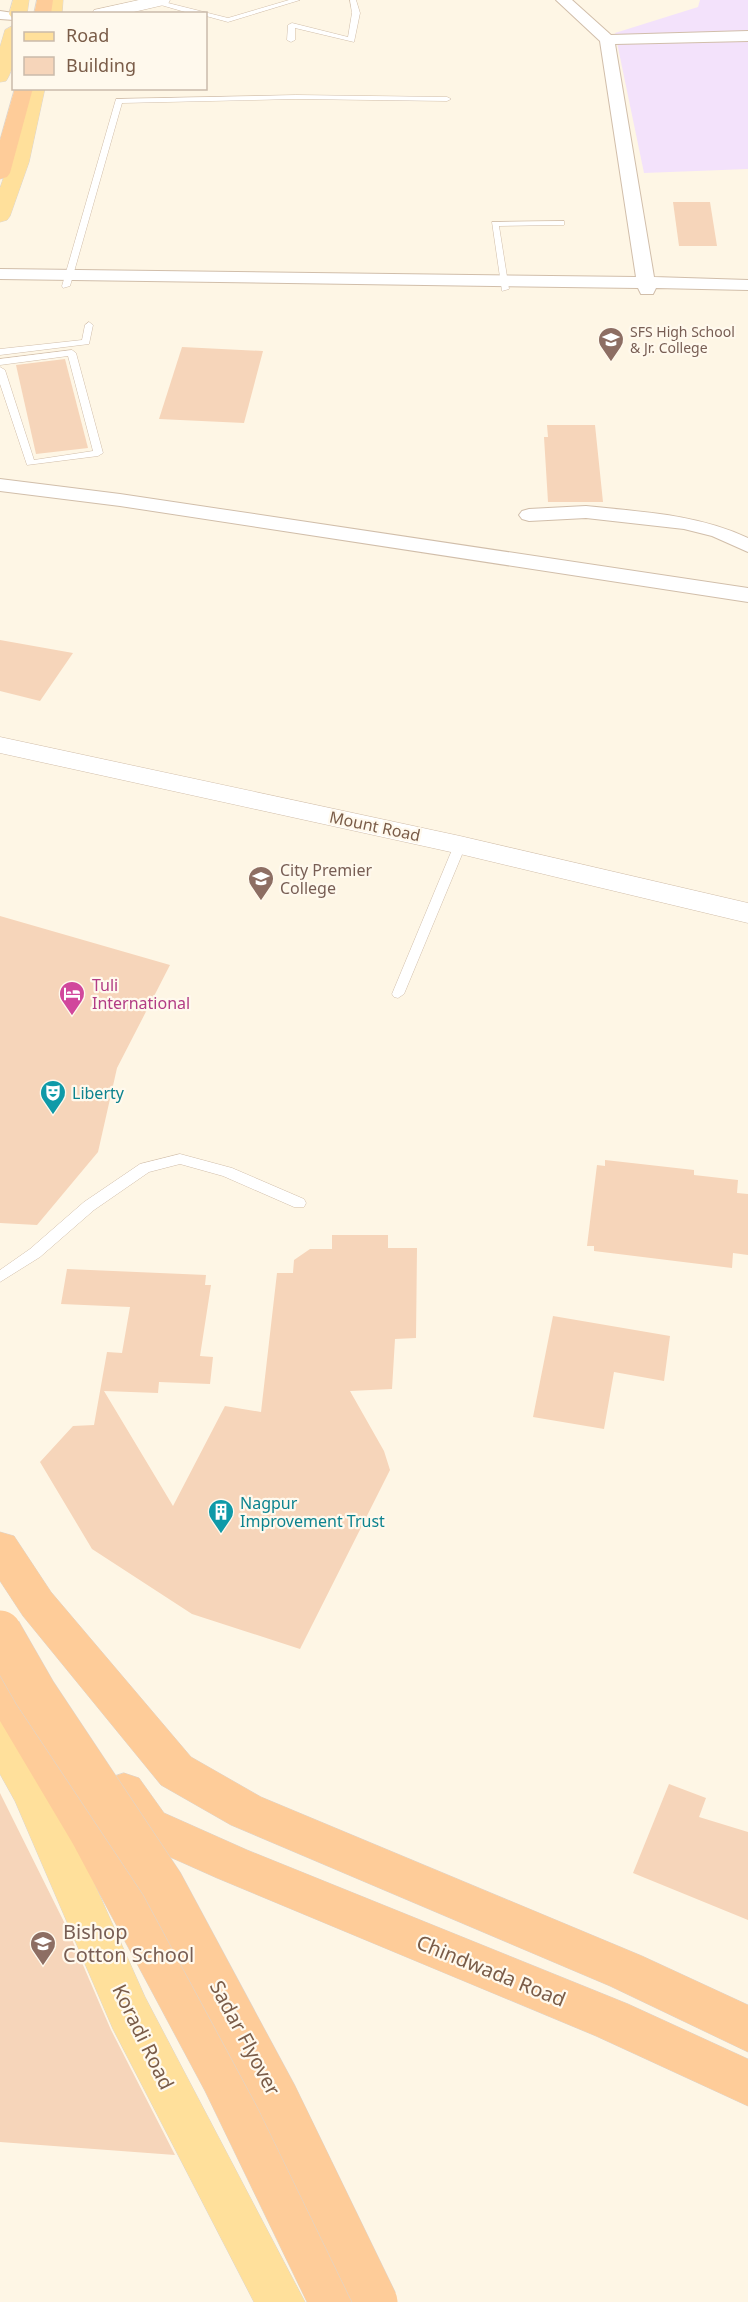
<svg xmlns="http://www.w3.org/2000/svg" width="748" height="2302" font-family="'Noto Sans',sans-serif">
<rect width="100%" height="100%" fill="#fef6e5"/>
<!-- education -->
<polygon fill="#f3e2fb" points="700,0 748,0 748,169 644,173 615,33 698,7"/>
<!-- building -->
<g fill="#f6d5ba">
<polygon points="673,202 710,202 717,246 679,246"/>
<polygon points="182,347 263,351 244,423 159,419"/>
<polygon points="65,359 88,448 36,454 16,365"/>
<polygon points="547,425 595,425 603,502 548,502 544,437 548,437"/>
<polygon points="0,640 73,653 40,701 0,691"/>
<polygon points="0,916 170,965 117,1068 98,1152 37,1225 0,1223"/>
<polygon points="605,1160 694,1170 694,1175 738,1180 737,1193 748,1194 748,1255 733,1253 732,1268 594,1251 594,1246 587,1246 597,1165 605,1166"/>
<polygon points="332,1235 388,1235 388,1248 417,1248 416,1338 395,1339 392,1389 350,1391 384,1451 390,1470 300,1649 192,1614 92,1549 40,1462 73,1426 94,1425 107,1352 122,1353 130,1307 61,1304 67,1269 206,1275 205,1285 211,1285 200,1356 213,1357 210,1384 159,1382 158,1393 104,1391 173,1506 225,1406 261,1412 277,1273 293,1273 294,1260 310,1249 332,1249"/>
<polygon points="553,1316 670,1336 664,1381 614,1372 604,1429 533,1417"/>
<polygon points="669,1784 706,1798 699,1817 748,1832 748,1920 633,1873"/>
<polygon points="0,1793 67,1928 111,2030 175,2155 0,2142"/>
</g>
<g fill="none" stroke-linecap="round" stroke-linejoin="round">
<defs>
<g id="service">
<polygon points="156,0 228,18 289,0 300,0 228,22 206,16 206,14 192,14 154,3 154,1"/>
<polygon points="350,0 356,0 360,13 354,42 295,28 295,40 291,42 287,40 288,25 292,23 348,37 352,13"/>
<polygon points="296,95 447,97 451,99 447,101 296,99 122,103 70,286 63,288 62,286 116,99"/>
<polygon points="564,221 564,225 561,225 499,226 509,289 502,291 492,222"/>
<polygon points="89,322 93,325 89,344 0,355 0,349 82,340 85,325"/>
<polygon points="72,350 76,353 103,453 98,456 27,465 0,384 0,367 5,370 34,460 93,451 68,356 0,365 0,359"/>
<polygon points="460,841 466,845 404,994 398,998 394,997 392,994 454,845"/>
<polygon points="180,1154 232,1168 304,1199 306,1203 304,1207 294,1207 223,1176 180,1164 149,1172 94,1210 40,1257 0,1282 0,1270 30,1249 84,1202 140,1164"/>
</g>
<g id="minor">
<polygon points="556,0 572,0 611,35 748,31 748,41 615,44 654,277 748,280 748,290 656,288 653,294 641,294 638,288 0,279 0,269 636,277 600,41"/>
<polygon points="0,11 20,14 14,14 14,20 0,19"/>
<polygon points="0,479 120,494 748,588 748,602 120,506 0,491"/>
<path d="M586,506C641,512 697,514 748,538V552L712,536L684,529L586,518L529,521L522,519L519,515L522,511L529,509Z"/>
</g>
<g id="tertiary">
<polygon points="139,0 170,0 168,4 125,14 92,14 94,10"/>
<polygon points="0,737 460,836 748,903 748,923 460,854 0,753"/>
</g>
<g id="primary">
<polygon points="13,0 29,0 27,14 14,14 12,18 9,14"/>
<polygon points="47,0 63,0 62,14 45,14"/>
<path d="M14,25C14,43 17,65 6,81L0,82V47L5,30Z"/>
<polygon points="27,88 45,88 29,162 10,216 7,220 0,222 0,188 9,162"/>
<polygon points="0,1716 15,1722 46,1775 145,1997 305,2302 254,2302 113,2029 15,1801 0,1774"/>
</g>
<g id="trunk">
<polygon points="37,0 53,0 51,14 34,14"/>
<polygon points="15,88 33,88 10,173 7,177 0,179 0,140"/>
<polygon points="0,1532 14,1536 51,1592 191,1757 261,1797 642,1956 748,2005 748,2052 610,1986 231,1825 161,1785 23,1616 0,1581"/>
<polygon points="0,1666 14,1671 103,1816 237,2059 358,2302 307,2302 205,2091 73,1844 0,1721"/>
<polygon points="124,1773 139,1778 164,1813 247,1850 628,2004 748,2059 748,2106 596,2036 217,1878 134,1841 109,1806 103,1792 109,1778"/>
</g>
</defs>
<!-- service casing -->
<use href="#service" stroke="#d1beaa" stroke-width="1"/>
<!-- minor casing -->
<use href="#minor" stroke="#d1beaa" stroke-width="2"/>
<!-- tertiary casing -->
<use href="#tertiary" stroke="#d1beaa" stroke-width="1"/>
<!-- primary casing -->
<use href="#primary" stroke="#dcd5cf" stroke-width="1"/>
<!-- trunk casing -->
<use href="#trunk" stroke="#dcd5cf" stroke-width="1"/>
<!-- service -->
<use href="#service" fill="#fff" fill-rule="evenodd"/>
<!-- minor -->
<use href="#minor" fill="#fff" fill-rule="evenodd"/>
<!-- tertiary -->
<use href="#tertiary" fill="#fff" fill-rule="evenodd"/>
<!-- primary -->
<use href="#primary" fill="#ffe09b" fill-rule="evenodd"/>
<!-- trunk -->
<use href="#trunk" fill="#fecc99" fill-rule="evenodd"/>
<defs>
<polyline id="trunk-bridge" points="0,1632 35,1693 162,1884 276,2096 376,2302"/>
</defs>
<!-- trunk-bridge casing -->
<use href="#trunk-bridge" stroke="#dcd5cf" stroke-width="44" stroke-linecap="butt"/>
<!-- trunk-bridge -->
<use href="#trunk-bridge" stroke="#fecc99" stroke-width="43"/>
</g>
<!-- icons -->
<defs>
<symbol id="school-pin" viewBox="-11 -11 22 30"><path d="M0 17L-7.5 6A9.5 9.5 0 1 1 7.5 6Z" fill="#8d6e63" stroke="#fff9ed"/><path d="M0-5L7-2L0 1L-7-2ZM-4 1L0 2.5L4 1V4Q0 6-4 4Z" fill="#fff"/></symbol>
<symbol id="university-pin" viewBox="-11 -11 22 30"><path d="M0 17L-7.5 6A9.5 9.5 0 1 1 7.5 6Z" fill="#8d6e63" stroke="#fff9ed"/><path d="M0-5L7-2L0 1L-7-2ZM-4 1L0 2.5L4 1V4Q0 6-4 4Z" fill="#fff"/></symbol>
<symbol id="hotel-pin" viewBox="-11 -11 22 30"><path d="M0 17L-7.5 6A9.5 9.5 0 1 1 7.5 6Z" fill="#d1479c" stroke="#fff9ed"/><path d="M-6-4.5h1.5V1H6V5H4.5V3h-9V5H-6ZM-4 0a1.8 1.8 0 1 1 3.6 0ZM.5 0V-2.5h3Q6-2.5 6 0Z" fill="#fff"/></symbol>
<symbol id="theatre-pin" viewBox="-11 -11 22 30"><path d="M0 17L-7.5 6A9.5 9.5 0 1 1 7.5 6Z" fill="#0f9aa8" stroke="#fff9ed"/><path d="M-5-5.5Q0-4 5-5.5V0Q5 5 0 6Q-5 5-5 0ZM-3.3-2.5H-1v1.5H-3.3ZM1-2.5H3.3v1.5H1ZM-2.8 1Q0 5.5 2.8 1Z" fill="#fff"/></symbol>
<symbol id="building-pin" viewBox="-11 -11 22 30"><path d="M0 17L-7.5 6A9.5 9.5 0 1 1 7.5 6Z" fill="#0f9aa8" stroke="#fff9ed"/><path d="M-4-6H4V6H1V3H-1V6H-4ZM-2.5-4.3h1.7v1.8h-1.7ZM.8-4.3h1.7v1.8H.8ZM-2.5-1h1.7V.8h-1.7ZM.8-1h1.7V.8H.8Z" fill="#fff"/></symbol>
</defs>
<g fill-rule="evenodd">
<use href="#school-pin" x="596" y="325" width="30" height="40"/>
<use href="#university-pin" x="246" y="864" width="30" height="40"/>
<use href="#hotel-pin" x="57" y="979" width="30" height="40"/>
<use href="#theatre-pin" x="38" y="1078" width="30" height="40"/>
<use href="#building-pin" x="206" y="1497" width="30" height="40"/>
<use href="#school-pin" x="28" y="1929" width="30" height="40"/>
</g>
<g text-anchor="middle" stroke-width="4.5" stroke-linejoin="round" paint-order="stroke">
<!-- far-education labels -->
<g font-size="14" fill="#785e54" stroke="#fff9ed" text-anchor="start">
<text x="630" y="337">SFS High School<tspan x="630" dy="16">&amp; Jr. College</tspan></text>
</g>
<!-- street labels -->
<g font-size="16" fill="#7a5c48" stroke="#fff9ed">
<text transform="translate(375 826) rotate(12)" y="6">Mount Road</text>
</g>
<!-- education labels -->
<g font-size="16" fill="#785e54" stroke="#fff9ed" text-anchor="start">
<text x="280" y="876">City Premier<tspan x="280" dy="18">College</tspan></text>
</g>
<!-- hotel labels -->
<g font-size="16" fill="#b23c85" stroke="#fff9ed" text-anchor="start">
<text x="92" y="991">Tuli<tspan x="92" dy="18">International</tspan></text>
</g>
<!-- culture labels -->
<g font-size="16" fill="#0d838f" stroke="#fff9ed" text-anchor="start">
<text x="72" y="1099">Liberty</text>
<text x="240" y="1509">Nagpur<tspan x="240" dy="18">Improvement Trust</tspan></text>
</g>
<!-- near-education labels -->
<g font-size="20" fill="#785e54" stroke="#fff9ed" text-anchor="start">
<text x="63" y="1939">Bishop<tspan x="63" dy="23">Cotton School</tspan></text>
</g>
<!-- near-street labels -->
<g font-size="20" fill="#7a5c48" stroke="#fff9ed">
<text transform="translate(491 1971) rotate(22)" y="7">Chindwada Road</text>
<text transform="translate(143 2037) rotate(64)" y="7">Koradi Road</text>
<text transform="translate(245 2038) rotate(62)" y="7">Sadar Flyover</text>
</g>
</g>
<!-- legend -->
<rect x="12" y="12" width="195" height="78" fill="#fff9ed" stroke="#cabaab" stroke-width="1.5"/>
<rect x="24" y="32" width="30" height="9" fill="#ffe09b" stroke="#cabaab" stroke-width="1.5"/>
<text x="66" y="42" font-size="18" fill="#7a5c48">Road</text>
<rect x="24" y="57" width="30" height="18" fill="#f6d5ba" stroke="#cabaab" stroke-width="1.5"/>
<text x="66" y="72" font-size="18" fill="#7a5c48">Building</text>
</svg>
